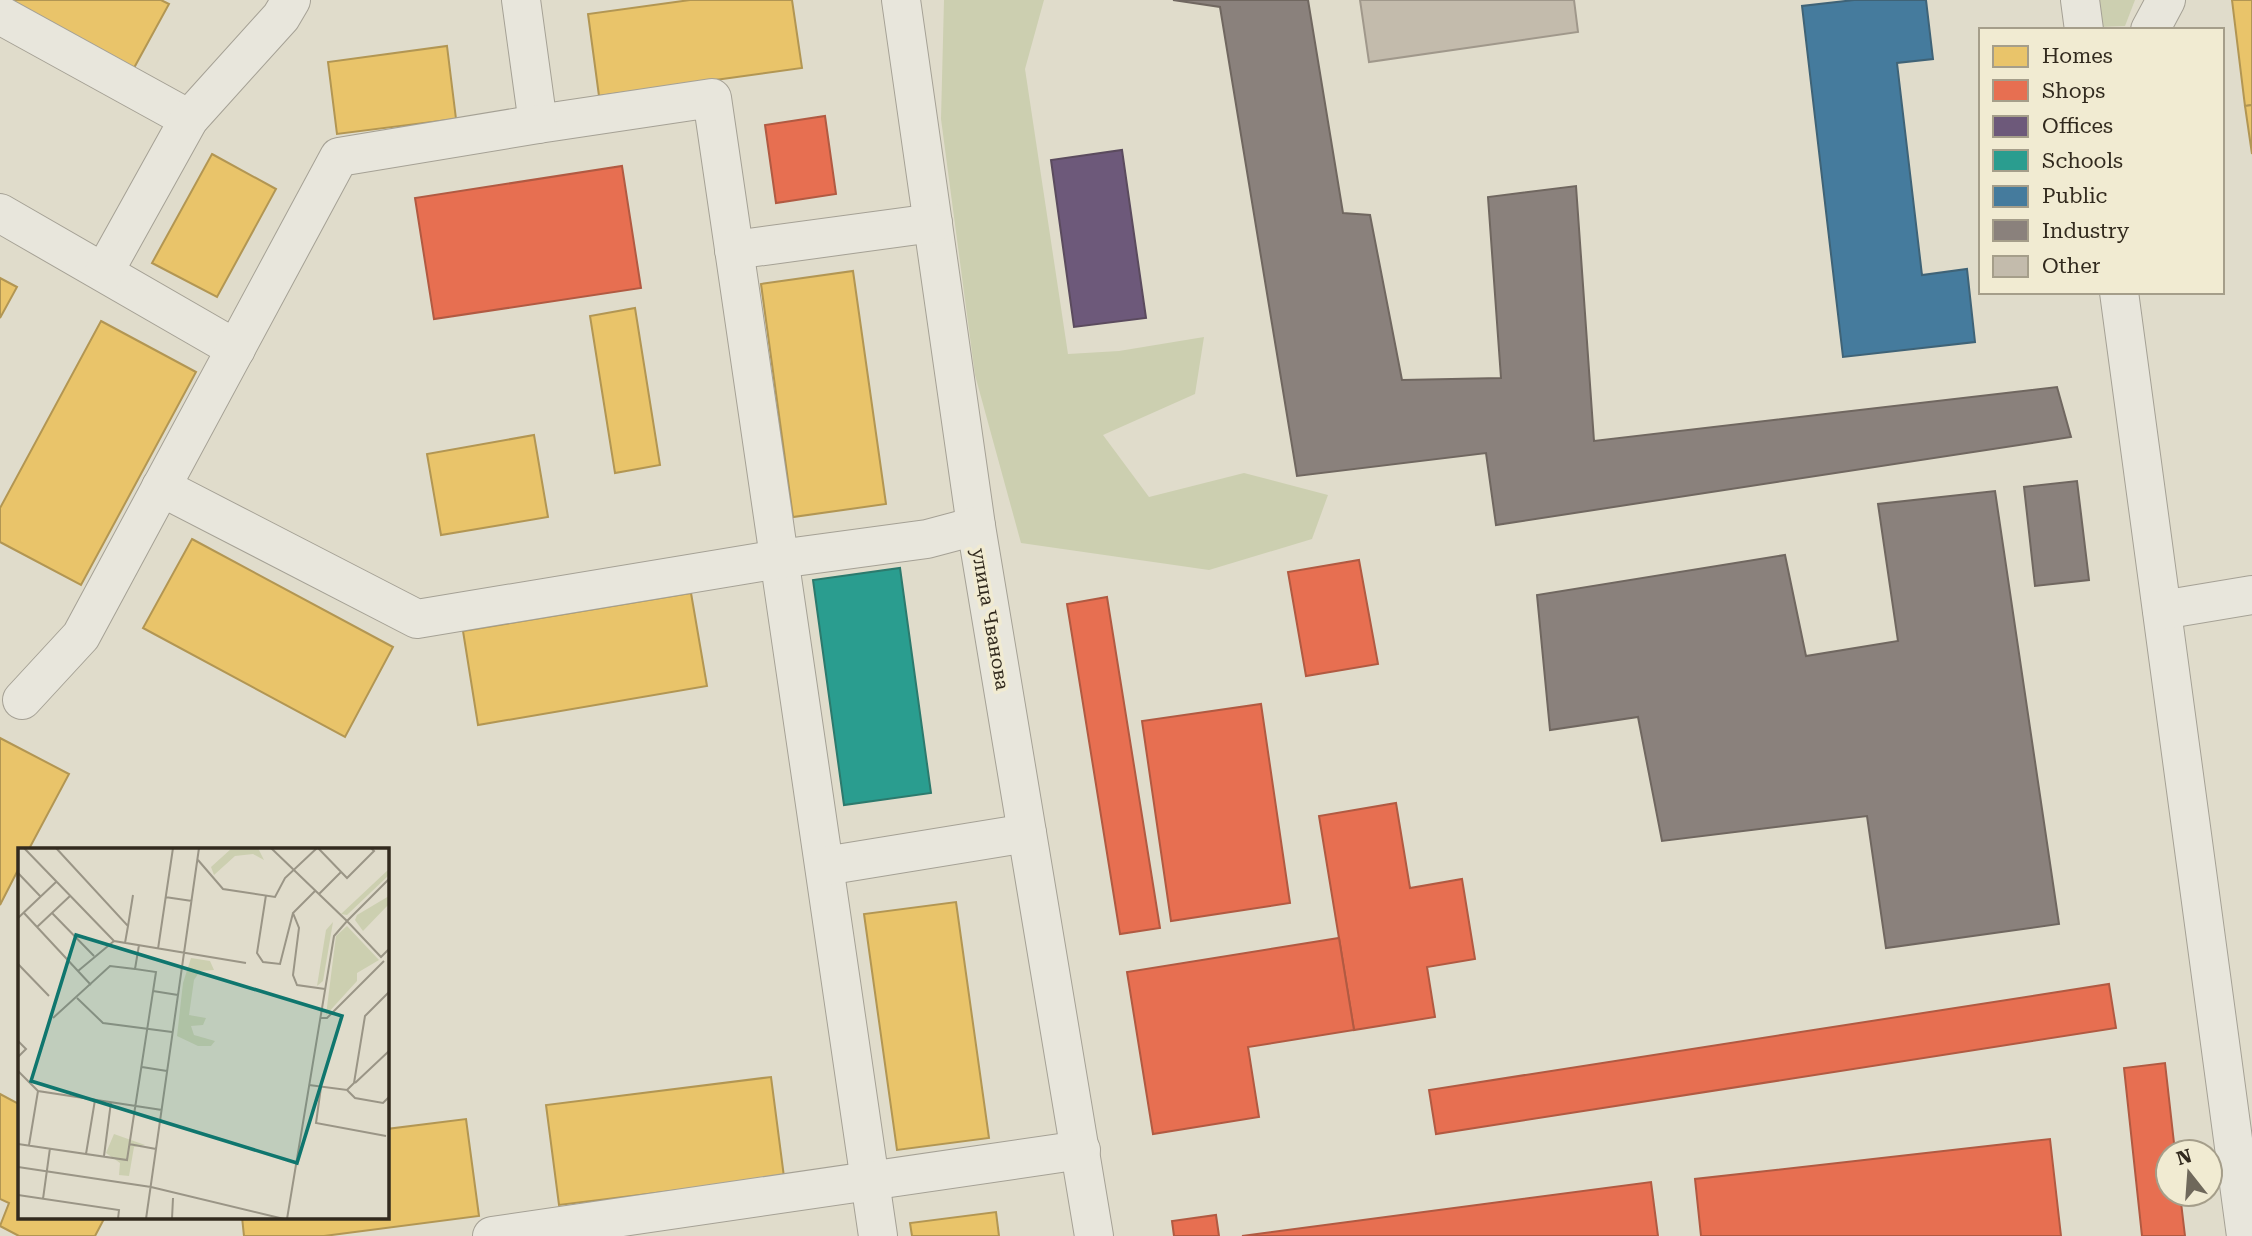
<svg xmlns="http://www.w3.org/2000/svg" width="2252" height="1236" font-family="'Roboto Serif',serif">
<rect width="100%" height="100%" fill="#e0dccb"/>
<!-- green -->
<g fill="#cccfb0">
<polygon points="944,0 1044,0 1025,69 1068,354 1119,351 1204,337 1195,394 1103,435 1149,497 1244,473 1328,495 1312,539 1209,570 1021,543 975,375 941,119"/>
<polygon points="2093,0 2135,0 2125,26 2097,27"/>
</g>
<!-- homes -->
<g fill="#e9c46a" stroke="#b29653" stroke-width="2">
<polygon points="0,0 161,0 169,4 129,77"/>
<polygon points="690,0 792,0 802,68 599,96 588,14"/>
<polygon points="2232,0 2252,0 2252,105 2245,106"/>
<polygon points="447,46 456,119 337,134 328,62"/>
<polygon points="2252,105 2252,154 2245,106"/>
<polygon points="212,154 276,189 217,297 152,263"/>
<polygon points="853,271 886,504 793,517 761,284"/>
<polygon points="0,278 17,287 0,318"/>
<polygon points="635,308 660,465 615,473 590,316"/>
<polygon points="101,321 196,372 81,585 0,542 0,508"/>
<polygon points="534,435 548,517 441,535 427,454"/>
<polygon points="192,539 393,647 345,737 143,628"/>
<polygon points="691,593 707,686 478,725 463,631"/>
<polygon points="0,738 69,774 29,849 19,849 19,868 0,905"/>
<polygon points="956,902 989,1138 897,1150 864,914"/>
<polygon points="771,1077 784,1177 559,1205 546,1105"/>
<polygon points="0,1094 19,1104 19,1217 105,1217 95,1236 19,1236 0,1226 9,1203 0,1199"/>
<polygon points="466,1119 479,1216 324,1236 244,1236 242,1217 387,1217 387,1129"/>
<polygon points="996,1212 999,1236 912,1236 910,1223"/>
</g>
<!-- shops -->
<g fill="#e76f51" stroke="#b15a42" stroke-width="2">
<polygon points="825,116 836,194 776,203 765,125"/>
<polygon points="622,166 641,288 434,319 415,198"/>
<polygon points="1359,560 1378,664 1306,676 1288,572"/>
<polygon points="1107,597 1160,928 1120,934 1067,604"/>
<polygon points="1261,704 1290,903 1171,921 1142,721"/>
<polygon points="1396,803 1410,888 1462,879 1475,959 1427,967 1435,1017 1354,1030 1319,816"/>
<polygon points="1339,938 1354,1030 1248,1047 1259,1117 1153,1134 1127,972"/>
<polygon points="2109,984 2116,1028 1436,1134 1429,1090"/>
<polygon points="2165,1063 2175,1152 2168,1152 2168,1194 2180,1194 2185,1236 2142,1236 2124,1068"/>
<polygon points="2050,1139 2061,1236 1701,1236 1695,1179"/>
<polygon points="1651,1182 1658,1236 1242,1236"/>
<polygon points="1216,1215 1219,1236 1174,1236 1172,1221"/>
</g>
<!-- offices -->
<polygon fill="#6d597a" stroke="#5b4b5e" stroke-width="2" points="1122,150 1146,318 1074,327 1051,160"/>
<!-- schools -->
<polygon fill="#2a9d8f" stroke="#2c7a6d" stroke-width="2" points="900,568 931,793 844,805 813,580"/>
<!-- public -->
<polygon fill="#457b9d" stroke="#3f6377" stroke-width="2" points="1854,0 1926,0 1933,59 1897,63 1922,275 1967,269 1975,342 1843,357 1802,6"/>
<!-- industry -->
<g fill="#8a817c" stroke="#706760" stroke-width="2">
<polygon points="1173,0 1308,0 1343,213 1370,215 1402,380 1501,378 1488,197 1576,186 1594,441 2057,387 2071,437 1496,525 1486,453 1297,476 1220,7"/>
<polygon points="2077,481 2089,580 2035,586 2024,487"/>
<polygon points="1995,491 2059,924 1886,948 1867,816 1662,841 1638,717 1550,730 1537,595 1785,555 1806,656 1898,641 1878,504"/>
</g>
<!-- building -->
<polygon fill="#c3bbac" stroke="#a0988b" stroke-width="2" points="1360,0 1574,0 1578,32 1369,62"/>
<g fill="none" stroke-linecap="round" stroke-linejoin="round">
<defs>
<g id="minor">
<polyline points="521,0 538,124 712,98 878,1236"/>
<polyline points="901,0 976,526 1094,1236"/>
<polyline points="2080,0 2084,30"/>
<polyline points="0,15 189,119"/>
<polyline points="2150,30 2166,0"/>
<polyline points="0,213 236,349"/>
<polyline points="734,250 933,223"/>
<polyline points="104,272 189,119 281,17 291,0"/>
<polyline points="2119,292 2246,1236"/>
<polyline points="161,487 417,619 779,559 927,539 976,526"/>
<polyline points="2162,610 2252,595"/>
<polyline points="22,700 81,636 339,157 538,124"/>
<polyline points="825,866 1027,833"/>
<polyline points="492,1236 1081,1150"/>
</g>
</defs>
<!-- minor casing -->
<use href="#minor" stroke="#a5a195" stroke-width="40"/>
<!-- minor -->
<use href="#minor" stroke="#e8e6dc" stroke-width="38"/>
</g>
<g text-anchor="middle" stroke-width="7" stroke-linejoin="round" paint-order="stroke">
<!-- street labels -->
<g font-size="19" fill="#322a1e" stroke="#f1ebd2">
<text transform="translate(991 619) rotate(80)" y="7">улица Чванова</text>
</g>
</g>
<!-- overview -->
<g transform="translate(18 848)">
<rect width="371" height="371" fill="#e0dccb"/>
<path d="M214,0H240L246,12L235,6L217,8L196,27L193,19ZM371,21V27L329,67L323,66ZM371,48V56L345,83L337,72L339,67ZM315,74L305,133L299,138L308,82ZM329,78L361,112L339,125V133L308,167L318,88ZM173,110L192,113L196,122L182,123L176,132L171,167L188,170L185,177L173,178L176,187L197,193L193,198H180L159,188L165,135ZM96,286L127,297L116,299L111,328L101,327L102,315L88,305Z" fill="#cccfb0"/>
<path fill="none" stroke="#9a9586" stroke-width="2" d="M6,0L96,93L228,115M38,0L110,78L107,95M253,0L329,73L371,31M300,0L329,30L356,3L353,0M180,12L205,41L257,49L267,30L299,0M0,25L23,49M297,43L275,65L281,80L275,127L279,137L307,141M301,46L323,24M248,47L239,105L245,114L262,116L275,65M147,49L174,53M6,65L73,137M34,65L76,108M0,70L38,34M110,78L115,47M19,79L52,48M140,101L155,0M0,116L31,148M60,123L96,93M135,143L160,147M59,150L85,175L154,184M35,170L92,118L117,121M303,170H309L366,113M0,193L8,201L0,209M124,219L149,223M0,223L20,243L144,262M337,235L371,203M291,237L329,242L336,235L347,168L371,144M303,239L298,275L368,288M329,242L337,250L365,255L371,249M0,296L109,312L138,124L117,121L121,97M111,296L138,301M11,297L20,243M68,306L77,252M86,308L93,254M0,319L133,339L266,371M0,347L101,362L100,371M25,351L32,300M128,371L181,0M154,371L155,350M269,371L316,88L329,73L363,109L371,101"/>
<path fill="#0f766e" fill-opacity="0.15" stroke="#0f766e" stroke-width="3.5" d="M58,87L324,168L279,315L13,233Z"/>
<rect width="371" height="371" fill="none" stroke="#322a1e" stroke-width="3.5"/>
</g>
<!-- legend -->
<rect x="1979" y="28" width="245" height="266" fill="#f1ebd2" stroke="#a59e8a" stroke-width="2"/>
<rect x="1993" y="46" width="35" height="21" fill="#e9c46a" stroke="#a59e8a" stroke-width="2"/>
<text x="2042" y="63" font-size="21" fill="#322a1e">Homes</text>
<rect x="1993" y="80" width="35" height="21" fill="#e76f51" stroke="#a59e8a" stroke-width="2"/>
<text x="2042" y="98" font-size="21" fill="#322a1e">Shops</text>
<rect x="1993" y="116" width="35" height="21" fill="#6d597a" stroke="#a59e8a" stroke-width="2"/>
<text x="2042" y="133" font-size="21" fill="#322a1e">Offices</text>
<rect x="1993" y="150" width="35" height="21" fill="#2a9d8f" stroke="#a59e8a" stroke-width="2"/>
<text x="2042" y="168" font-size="21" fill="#322a1e">Schools</text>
<rect x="1993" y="186" width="35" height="21" fill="#457b9d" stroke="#a59e8a" stroke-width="2"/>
<text x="2042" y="203" font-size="21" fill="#322a1e">Public</text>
<rect x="1993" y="220" width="35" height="21" fill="#8a817c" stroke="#a59e8a" stroke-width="2"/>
<text x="2042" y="238" font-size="21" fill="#322a1e">Industry</text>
<rect x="1993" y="256" width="35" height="21" fill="#c3bbac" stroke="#a59e8a" stroke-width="2"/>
<text x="2042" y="273" font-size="21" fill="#322a1e">Other</text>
<!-- north arrow -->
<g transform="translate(2189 1173) rotate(343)"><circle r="33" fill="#f1ebd2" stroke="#a59e8a" stroke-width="2"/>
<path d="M0-5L12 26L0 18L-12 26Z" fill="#6f685b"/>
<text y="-10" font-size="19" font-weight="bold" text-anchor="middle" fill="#322a1e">N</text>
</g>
</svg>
